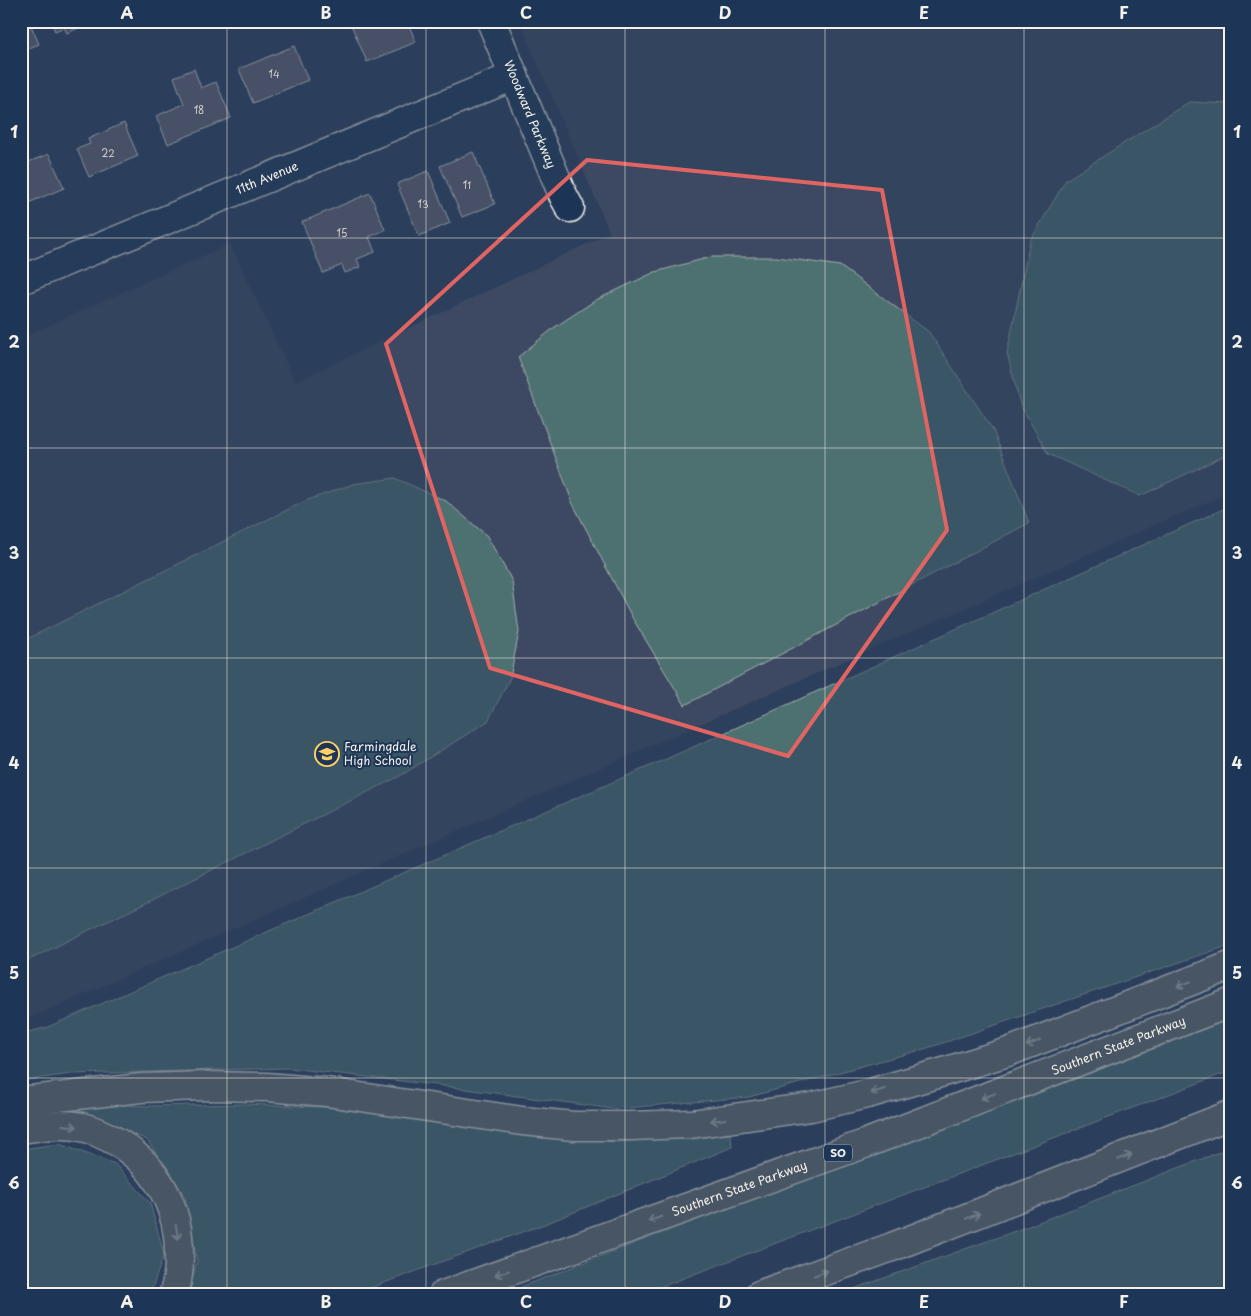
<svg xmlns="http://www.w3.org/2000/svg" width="1251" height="1316" font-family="'Playpen Sans',sans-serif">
<rect width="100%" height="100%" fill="#2c3f5c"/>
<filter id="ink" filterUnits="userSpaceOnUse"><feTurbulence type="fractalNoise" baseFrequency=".02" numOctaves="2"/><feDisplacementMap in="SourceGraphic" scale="10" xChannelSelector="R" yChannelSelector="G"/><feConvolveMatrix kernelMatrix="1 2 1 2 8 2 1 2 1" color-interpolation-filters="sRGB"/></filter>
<g filter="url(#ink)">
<!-- built -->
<polygon fill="#3e4a62" points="520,21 1230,21 1230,492 34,1016 21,1020 21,338 230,244 295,382 610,233"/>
<!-- green -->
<g fill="#4e6f6f" stroke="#a1b0ac">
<polygon points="1189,102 1230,104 1230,453 1140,496 1048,454 1020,404 1007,353 1030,241 1066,180"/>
<polygon points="711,257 777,257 840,266 929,332 993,430 1029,523 685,705 633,619 573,504 518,357 555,327 596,300 655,272"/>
<polygon points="395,478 446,501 487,536 512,581 519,632 510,678 488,721 400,776 140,906 83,933 21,964 21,927 25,925 21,923 21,642 305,501 353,484"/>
<polygon points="1230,506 1230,945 931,1047 749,1097 614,1109 436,1085 289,1068 71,1074 21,1081 21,1034 48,1027 673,756"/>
<polygon points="1230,1015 1230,1071 639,1295 500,1295"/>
<polygon points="243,1104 370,1109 495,1129 615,1142 731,1134 732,1147 550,1222 351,1295 188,1295 197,1261 185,1196 147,1140 106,1122 61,1109 123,1105 152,1106"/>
<polygon points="59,1144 115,1164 150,1203 164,1254 150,1295 21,1295 21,1149"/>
<polygon points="1230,1148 1230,1295 837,1295 1021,1229"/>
</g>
<!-- building -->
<g fill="#676571" stroke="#f4f1e8">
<polygon points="21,21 29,21 39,44 21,51"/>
<polygon points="51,21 95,21 67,33 64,27 55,31"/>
<polygon points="367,21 407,21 416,42 367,62 352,27"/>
<polygon points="294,46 308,80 253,103 239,69"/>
<polygon points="194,69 201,88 216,82 231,118 168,144 156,116 184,104 174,77"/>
<polygon points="124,123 138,156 89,177 77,149 90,144 88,139"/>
<polygon points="473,152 495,204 462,217 440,166"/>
<polygon points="49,154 64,188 21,206 21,165"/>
<polygon points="428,171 450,223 419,236 397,184"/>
<polygon points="370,193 385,230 369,237 375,252 357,259 360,267 345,273 342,265 323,273 302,222"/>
</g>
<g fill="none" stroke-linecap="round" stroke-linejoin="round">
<defs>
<g id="minor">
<path id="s1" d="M491,21L563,195L570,208"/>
<path id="s2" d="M21,280L514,76"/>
</g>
<g id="highway">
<polyline points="21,1101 141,1088 206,1086 267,1087 327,1092 522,1121 574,1126 630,1126 691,1124 811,1107 867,1094 937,1074 1008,1052 1230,966"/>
<path d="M21,1129C41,1126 62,1123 82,1127C95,1130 106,1136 117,1142C158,1167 180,1209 179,1257C179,1270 178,1283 173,1295"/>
<path id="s3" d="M443,1295L867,1143L1230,1003"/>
<polyline points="759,1295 892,1247 1230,1115"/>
</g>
</defs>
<!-- minor casing -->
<use href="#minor" stroke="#f4f1e8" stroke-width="31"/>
<!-- highway casing -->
<use href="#highway" stroke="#f4f1e8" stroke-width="31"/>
<!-- minor -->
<use href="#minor" stroke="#1d3557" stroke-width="28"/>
<!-- highway -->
<use href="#highway" stroke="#6b706d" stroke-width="28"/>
</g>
<!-- one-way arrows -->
<defs><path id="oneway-shaft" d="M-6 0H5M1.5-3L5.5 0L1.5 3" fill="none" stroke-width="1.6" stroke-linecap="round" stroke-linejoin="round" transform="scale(1.25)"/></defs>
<g stroke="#bdbdb7">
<use href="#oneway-shaft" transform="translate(1184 984) rotate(159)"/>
<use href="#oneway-shaft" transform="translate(1033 1043) rotate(159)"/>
<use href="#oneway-shaft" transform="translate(878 1091) rotate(164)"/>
<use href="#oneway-shaft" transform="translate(988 1096) rotate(159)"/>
<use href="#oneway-shaft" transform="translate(718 1120) rotate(172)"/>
<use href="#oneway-shaft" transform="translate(70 1126) rotate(7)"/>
<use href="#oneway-shaft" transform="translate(1125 1157) rotate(-21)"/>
<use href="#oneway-shaft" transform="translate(973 1216) rotate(-21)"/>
<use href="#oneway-shaft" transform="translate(655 1219) rotate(160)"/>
<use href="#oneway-shaft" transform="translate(177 1232) rotate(80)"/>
<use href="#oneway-shaft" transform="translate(502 1273) rotate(160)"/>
<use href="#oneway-shaft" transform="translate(821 1273) rotate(-20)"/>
</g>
</g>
<!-- marked area -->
<path d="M0 0H1251V1316H0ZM587,160L882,190L947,530L788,756L490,668L386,344Z" fill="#2c3f5c" fill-opacity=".55" fill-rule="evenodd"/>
<path fill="none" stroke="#df6462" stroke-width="4" stroke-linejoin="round" d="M587,160L882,190L947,530L788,756L490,668L386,344Z"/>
<!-- grid -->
<path fill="none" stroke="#f4f1e8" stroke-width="1" stroke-opacity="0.55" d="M227,21V1295M426,21V1295M625,21V1295M825,21V1295M1024,21V1295M21,238H1230M21,448H1230M21,658H1230M21,868H1230M21,1078H1230"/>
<!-- icons -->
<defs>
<symbol id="school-ring" viewBox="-11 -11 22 22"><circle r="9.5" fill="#1d3557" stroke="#ffd166" stroke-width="1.5"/><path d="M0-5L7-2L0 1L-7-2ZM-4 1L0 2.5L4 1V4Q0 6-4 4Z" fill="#ffd166"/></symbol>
</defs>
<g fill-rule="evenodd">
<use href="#school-ring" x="313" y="740" width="28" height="28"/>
</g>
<g text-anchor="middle" stroke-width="4" stroke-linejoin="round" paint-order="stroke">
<!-- number labels -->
<g font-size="10" fill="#d1ceca">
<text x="274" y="78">14</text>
<text x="199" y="114">18</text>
<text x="108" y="157">22</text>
<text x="467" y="189">11</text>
<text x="423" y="208">13</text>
<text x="342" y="237">15</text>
</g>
<!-- shield labels -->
<rect fill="#1d3557" stroke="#b4b9bc" stroke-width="1" x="824" y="1144.5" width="28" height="17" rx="4"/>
<g font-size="11" font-weight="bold" fill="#f4f1e8">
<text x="838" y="1157">SO</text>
</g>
<!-- street labels -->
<g font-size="12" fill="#f4f1e8" stroke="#1d3557">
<text dy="4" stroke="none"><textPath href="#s1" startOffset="101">Woodward Parkway</textPath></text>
<text dy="4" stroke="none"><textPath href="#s2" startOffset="266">11th Avenue</textPath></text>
<text dy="4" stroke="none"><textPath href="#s3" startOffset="720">Southern State Parkway</textPath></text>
<text dy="4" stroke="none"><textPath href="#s3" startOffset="315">Southern State Parkway</textPath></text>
</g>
<!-- poi labels -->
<g font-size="12" fill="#f4f1e8" stroke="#1d3557" text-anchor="start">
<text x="344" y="751">Farmingdale<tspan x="344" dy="14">High School</tspan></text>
</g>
</g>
<!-- margin -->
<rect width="1251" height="1316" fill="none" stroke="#1d3557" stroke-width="55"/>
<rect x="28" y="28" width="1196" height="1260" fill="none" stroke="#f4f1e8" stroke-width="2"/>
<g font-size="16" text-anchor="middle" font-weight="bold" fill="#f4f1e8">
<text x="127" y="19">A</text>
<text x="326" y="19">B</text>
<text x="526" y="19">C</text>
<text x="725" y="19">D</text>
<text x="924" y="19">E</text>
<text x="1124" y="19">F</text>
<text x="14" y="138">1</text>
<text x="1237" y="138">1</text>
<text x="14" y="348">2</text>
<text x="1237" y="348">2</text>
<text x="14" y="559">3</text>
<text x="1237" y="559">3</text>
<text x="14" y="769">4</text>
<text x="1237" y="769">4</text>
<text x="14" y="979">5</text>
<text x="1237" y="979">5</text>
<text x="14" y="1189">6</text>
<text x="1237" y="1189">6</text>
<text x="127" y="1308">A</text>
<text x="326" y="1308">B</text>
<text x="526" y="1308">C</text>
<text x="725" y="1308">D</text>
<text x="924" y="1308">E</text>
<text x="1124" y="1308">F</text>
</g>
</svg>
